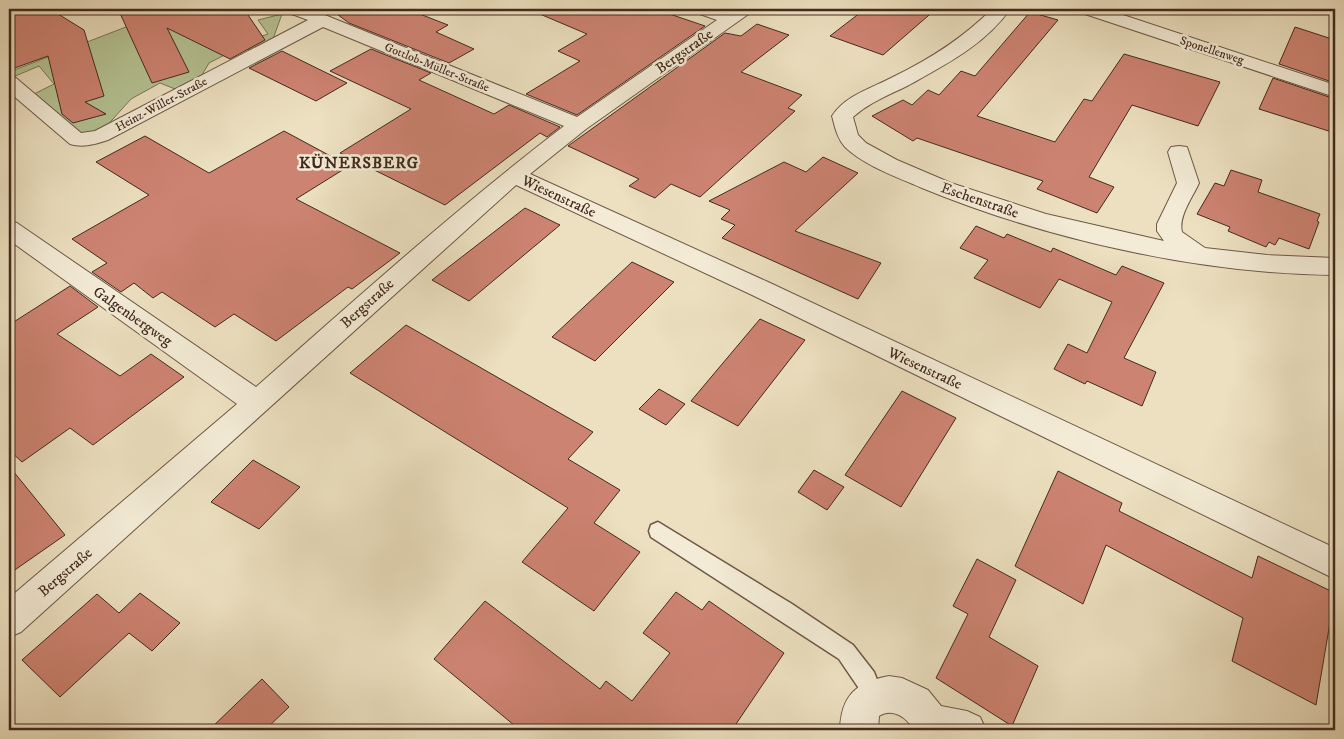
<svg xmlns="http://www.w3.org/2000/svg" width="1344" height="739" font-family="'IM FELL DW Pica',serif">
<rect width="100%" height="100%" fill="#ece0c0"/>
<filter id="stains"><feTurbulence type="fractalNoise" baseFrequency=".004" numOctaves="4"/><feColorMatrix values="0 0 0 0 .2 0 0 0 0 .09 0 0 0 0 .02 0 0 0 .5 -.17"/></filter>
<radialGradient id="worn" r=".72"><stop offset=".6" stop-color="#630" stop-opacity="0"/><stop offset="1" stop-color="#630" stop-opacity=".3"/></radialGradient>
<!-- green -->
<polygon fill="#b5c394" stroke="#7c7659" points="168,9 220,9 203,13 259,37 268,34 258,20 282,14 273,39 249,50 240,47 209,63 202,75 175,89 160,83 131,99 103,130 77,135 34,94 54,84 39,66 13,77 9,74 9,72 165,12"/>
<!-- building -->
<g fill="#cd8372" stroke="#442a1e">
<polygon points="9,9 50,9 84,30 104,96 85,102 106,114 73,123 62,114 48,56 9,70"/>
<polygon points="118,9 244,9 265,40 230,59 167,28 189,72 152,83"/>
<polygon points="330,9 407,9 448,25 436,32 474,49 449,63 349,23"/>
<polygon points="528,9 655,9 705,26 577,115 526,94 580,61 558,51 587,34"/>
<polygon points="865,9 879,14 886,9 936,9 883,55 830,36"/>
<polygon points="1030,12 1058,20 977,116 1055,142 1084,99 1092,101 1124,54 1220,82 1198,126 1132,105 1089,177 1114,187 1097,213 1037,189 1043,181 917,138 913,141 872,116 903,100 912,105 928,90 939,95 961,71 975,76"/>
<polygon points="757,24 789,35 741,72 802,95 788,108 795,111 700,197 671,184 655,198 629,186 639,179 568,146 725,33 741,36"/>
<polygon points="1295,27 1335,40 1335,83 1279,64"/>
<polygon points="371,49 431,73 419,80 494,114 509,105 560,127 547,137 540,133 445,205 340,153 411,109 330,71"/>
<polygon points="282,51 347,83 316,101 249,68"/>
<polygon points="1273,78 1335,99 1335,133 1259,109"/>
<polygon points="284,131 349,166 296,199 400,253 352,289 348,287 276,341 234,314 215,327 162,292 153,298 134,283 121,292 92,272 107,263 72,239 149,195 96,162 145,136 209,173"/>
<polygon points="823,157 858,173 795,231 881,263 858,299 722,238 735,225 721,219 730,210 709,201 784,162 806,172"/>
<polygon points="1231,170 1262,180 1258,192 1320,214 1317,221 1319,222 1309,249 1279,238 1275,245 1269,242 1266,247 1228,231 1230,227 1197,214 1215,183 1224,186"/>
<polygon points="525,208 560,225 469,301 432,280"/>
<polygon points="976,226 1004,238 1007,234 1051,252 1053,248 1116,275 1122,266 1164,283 1124,358 1156,372 1142,406 1087,381 1085,384 1054,369 1068,344 1087,353 1112,302 1059,279 1040,308 974,278 988,260 960,248"/>
<polygon points="632,262 674,282 595,361 552,337"/>
<polygon points="70,286 98,307 57,334 120,376 151,354 184,377 93,445 70,428 22,462 9,450 9,325"/>
<polygon points="760,319 805,340 738,426 691,401"/>
<polygon points="406,325 593,432 568,459 620,490 594,523 640,552 594,611 522,562 568,508 350,373"/>
<polygon points="659,389 685,404 666,425 639,409"/>
<polygon points="902,391 956,418 901,507 845,475"/>
<polygon points="253,460 300,487 259,529 211,502"/>
<polygon points="9,466 65,535 9,574"/>
<polygon points="814,470 844,487 827,510 798,492"/>
<polygon points="1058,471 1122,503 1119,511 1252,578 1258,556 1335,593 1316,705 1232,661 1243,618 1106,545 1083,604 1015,566"/>
<polygon points="977,559 1016,580 989,637 1038,666 1012,726 936,678 968,614 953,606"/>
<polygon points="676,592 702,610 709,601 784,653 732,730 520,730 434,659 485,601 600,689 606,681 632,701 670,653 643,633"/>
<polygon points="140,593 180,623 152,651 129,633 60,697 22,660 97,594 119,613"/>
<polygon points="262,679 289,707 265,730 209,730"/>
</g>
<g fill="none" stroke-linecap="round" stroke-linejoin="round">
<defs>
<polygon id="lane" points="658,522 792,604 853,645 874,672 884,698 881,706 873,709 865,706 858,687 839,659 651,537 649,531 651,525"/>
<g id="street">
<path d="M286,9H310L577,117L717,20L697,13L694,9H719L728,12L733,9H753L750,13L586,129L530,174L768,282L1335,548V579L750,294L516,185L21,632L9,637V598L237,404L9,240V221L17,223L256,387C357,298 457,208 564,126L323,27L108,140C96,144 82,148 70,144L9,92V76L16,78L81,133L95,131L308,20L289,13Z"/>
<path d="M992,9H1010C986,44 945,65 909,85C889,95 870,102 853,117L858,135L866,143L897,160L951,183L1046,214L1164,241L1157,231V224L1177,183L1168,152L1171,147L1179,146L1187,147L1199,183C1193,197 1178,216 1182,232L1205,248L1267,255L1335,258V275C1200,274 1046,239 922,188C897,177 865,166 845,147C837,138 835,127 832,116C846,95 872,88 893,77C930,59 963,38 992,9Z"/>
<polygon points="1079,9 1105,9 1335,85 1335,97 1082,13"/>
<path d="M889,676L902,678L928,690L941,706L967,711L980,717L986,730H914C907,718 893,707 879,716L878,730H840C841,696 856,682 889,676Z"/>
</g>
</defs>
<!-- lane casing -->
<use href="#lane" stroke="#6e5846" stroke-width="3"/>
<!-- street casing -->
<use href="#street" stroke="#6e5846" stroke-width="2"/>
<!-- lane -->
<use href="#lane" fill="#f3ebd6" fill-rule="evenodd"/>
<!-- street -->
<use href="#street" fill="#f3ebd6" fill-rule="evenodd"/>
</g>
<g text-anchor="middle" stroke-width="5" stroke-linejoin="round" paint-order="stroke">
<!-- far-street labels -->
<g font-size="12" fill="#442a1e" stroke="#f3ebd6">
<text transform="translate(1212 50) rotate(18)" y="4">Sponellenweg</text>
<text transform="translate(437 67) rotate(22)" y="4">Gottlob-Müller-Straße</text>
<text transform="translate(161 104) rotate(-28)" y="4">Heinz-Willer-Straße</text>
</g>
<!-- street labels -->
<g font-size="15" fill="#442a1e" stroke="#f3ebd6">
<text transform="translate(684 51) rotate(-35)" y="5">Bergstraße</text>
<text transform="translate(559 196) rotate(25)" y="5">Wiesenstraße</text>
<text transform="translate(980 200) rotate(19)" y="5">Eschenstraße</text>
<text transform="translate(367 303) rotate(-42)" y="5">Bergstraße</text>
<text transform="translate(133 316) rotate(35)" y="5">Galgenbergweg</text>
<text transform="translate(925 368) rotate(25)" y="5">Wiesenstraße</text>
<text transform="translate(65 572) rotate(-41)" y="5">Bergstraße</text>
</g>
<!-- far-district labels -->
<g font-size="16" font-weight="bold" letter-spacing="1" fill="#442a1e" stroke="#f3ebd6">
<text x="359" y="168">KÜNERSBERG</text>
</g>
</g>
<!-- margin -->
<rect width="1344" height="739" fill="none" stroke="#ece0c0" stroke-width="30"/>
<rect x="10" y="10" width="1324" height="719" fill="none" stroke="#442a1e" stroke-width="2.5"/>
<rect x="15" y="15" width="1314" height="709" fill="none" stroke="#442a1e"/>
<rect width="100%" height="100%" filter="url(#stains)"/>
<rect width="100%" height="100%" fill="url(#worn)"/>
</svg>
